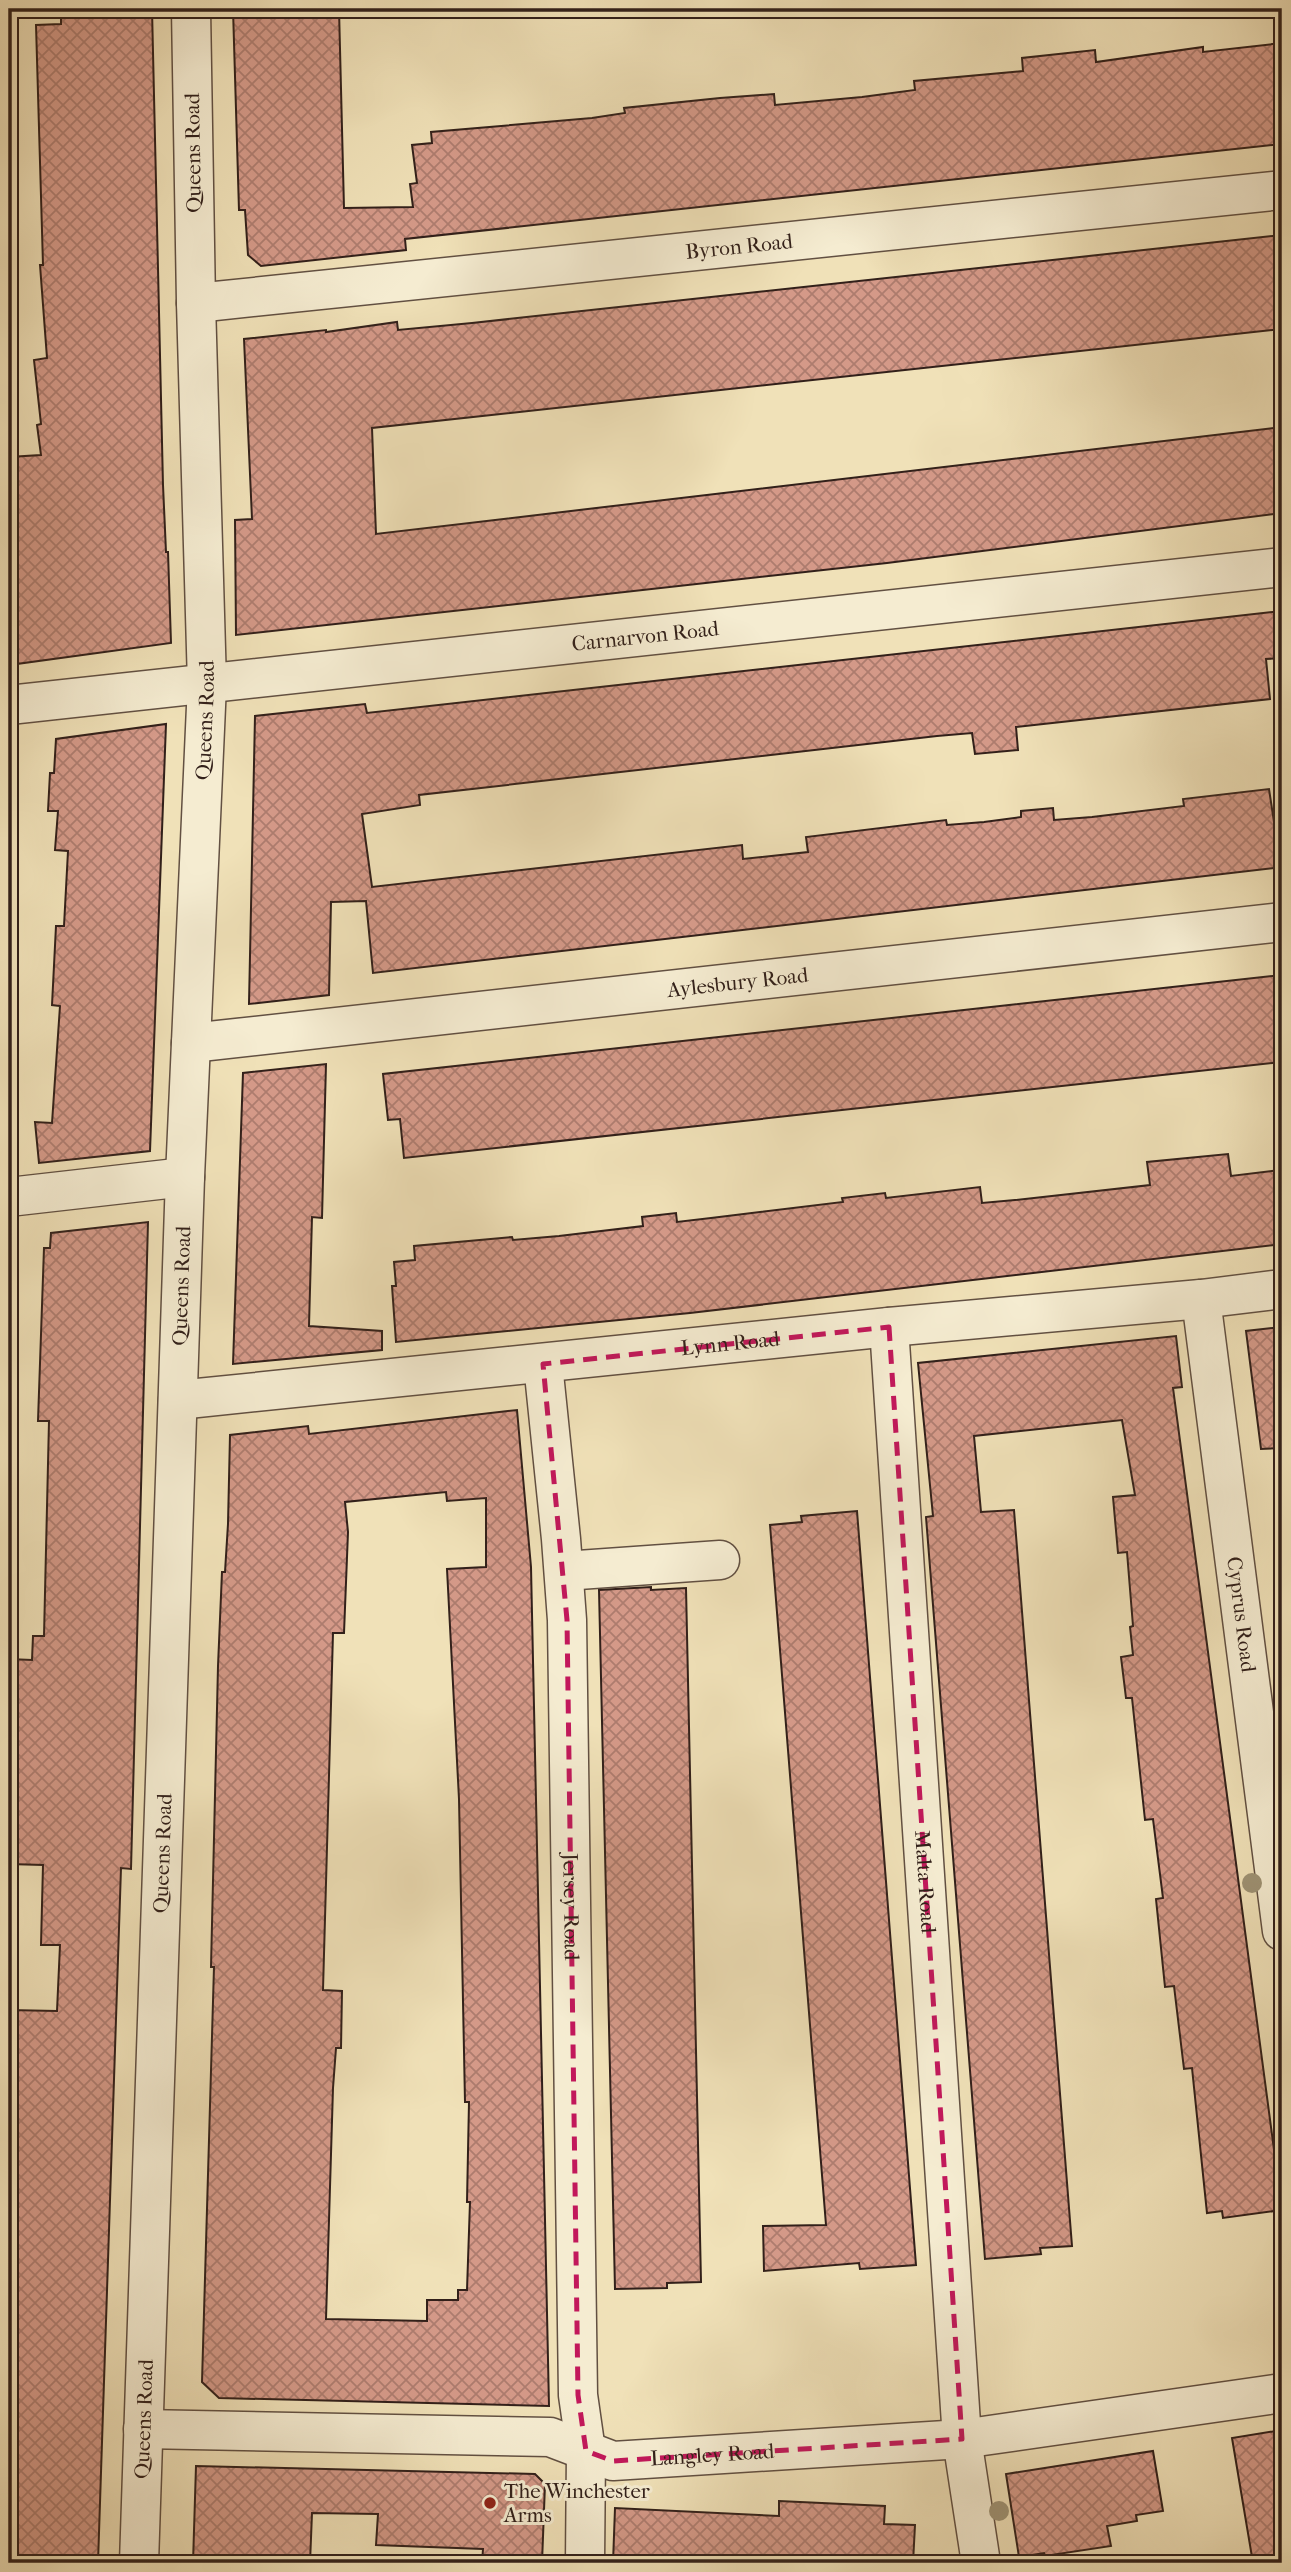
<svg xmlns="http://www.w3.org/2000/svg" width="1291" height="2572" font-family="'IM FELL French Canon',serif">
<defs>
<pattern id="building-cross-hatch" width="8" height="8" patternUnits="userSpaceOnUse" patternTransform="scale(1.75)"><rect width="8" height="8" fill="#d49988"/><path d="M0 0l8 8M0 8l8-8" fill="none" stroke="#ad7c6e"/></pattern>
</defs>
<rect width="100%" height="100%" fill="#f0e1b8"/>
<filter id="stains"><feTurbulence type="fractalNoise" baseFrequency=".00286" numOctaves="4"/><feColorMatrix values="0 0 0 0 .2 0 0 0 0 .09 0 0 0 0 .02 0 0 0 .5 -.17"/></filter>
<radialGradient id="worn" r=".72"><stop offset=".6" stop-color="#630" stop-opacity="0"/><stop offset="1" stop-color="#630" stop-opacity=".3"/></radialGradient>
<!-- building -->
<g fill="url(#building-cross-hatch)" stroke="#32201a" stroke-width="2" fill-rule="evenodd">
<polygon points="61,9 152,9 163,485 166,552 168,552 171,643 9,665 9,457 41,455 37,425 41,424 34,360 47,358 40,265 43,265 36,25 61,24"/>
<polygon points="233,9 339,9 344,208 413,207 410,184 417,183 412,145 432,143 431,132 592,118 625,113 624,108 720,98 774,94 775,105 862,97 915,90 914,81 1023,71 1022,58 1095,50 1096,62 1203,47 1203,52 1282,43 1282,144 405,239 406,250 261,266 248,255 245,210 239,210"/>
<polygon points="1282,235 1282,329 372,428 376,534 1282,427 1282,513 887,563 236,635 235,520 252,519 244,339 326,330 326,332 397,322 398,330 472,323"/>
<polygon points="1282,611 1282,658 1266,659 1270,699 1016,727 1018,750 975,754 972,733 937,736 419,795 420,805 362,814 372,887 742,845 743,859 808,852 806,837 946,820 947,825 984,822 1021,817 1021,811 1053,808 1054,820 1092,817 1184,806 1183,799 1269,789 1274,822 1282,821 1282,867 373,973 366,901 331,902 329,995 249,1004 255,716 365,704 367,713"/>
<polygon points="166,724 150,1151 39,1163 35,1122 52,1123 60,1006 52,1005 56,926 64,926 68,851 55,850 58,811 48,811 50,773 54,773 56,739"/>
<polygon points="1282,975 1282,1062 404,1158 400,1119 388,1120 383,1074"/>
<polygon points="326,1064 322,1218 312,1217 309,1326 382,1331 382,1350 233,1364 243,1073"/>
<polygon points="1228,1154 1231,1176 1280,1170 1282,1244 690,1313 396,1342 392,1286 396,1286 394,1262 415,1260 414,1246 512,1237 513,1240 559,1236 643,1226 642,1217 676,1213 677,1222 711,1218 843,1202 842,1198 885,1193 886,1198 980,1187 982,1203 1015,1200 1150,1185 1147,1162"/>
<polygon points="148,1222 131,1869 121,1868 98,2563 9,2563 9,2010 57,2011 60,1945 41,1945 43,1865 9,1864 9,1659 32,1660 33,1636 44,1636 49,1421 38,1421 44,1248 50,1248 51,1233"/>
<polygon points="1282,1327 1282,1448 1261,1449 1246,1331"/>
<polygon points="1176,1336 1182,1387 1173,1388 1282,2210 1223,2218 1222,2211 1207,2213 1192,2068 1184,2069 1174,1986 1165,1987 1156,1899 1163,1898 1153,1819 1145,1820 1132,1698 1126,1698 1121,1657 1133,1655 1130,1627 1133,1626 1127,1552 1118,1553 1113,1497 1135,1495 1122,1420 974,1436 981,1512 1014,1510 1072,2246 1040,2248 1041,2254 985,2259 926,1517 933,1516 918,1363"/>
<path d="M517,1410L531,1567L549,2406L219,2398L202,2382L214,1967H211L218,1666L222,1572H225L228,1524L230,1435L308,1426L309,1434ZM446,1492L447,1501L486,1498V1567L447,1569L459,1799L465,2102H469L467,2202H470L467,2290H458V2300H427V2321L326,2319L333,2088L336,2048H341L342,1991L323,1990L333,1633H344L348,1532L345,1502Z"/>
<polygon points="857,1511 916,2265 860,2269 859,2263 764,2271 763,2226 826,2225 770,1525 802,1522 801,1516"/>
<polygon points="651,1587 651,1590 686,1588 701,2282 667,2283 667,2288 615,2289 599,1590"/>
<polygon points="1282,2430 1282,2563 1253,2563 1232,2438"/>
<polygon points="1153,2451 1163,2511 1136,2515 1137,2521 1107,2526 1111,2546 1045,2556 1044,2553 1019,2557 1006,2474"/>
<polygon points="196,2466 535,2474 545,2484 542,2563 482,2563 483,2549 376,2545 378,2514 312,2513 310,2563 193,2563"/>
<polygon points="779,2501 885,2506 884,2524 915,2525 913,2563 613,2563 615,2508 779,2516"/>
</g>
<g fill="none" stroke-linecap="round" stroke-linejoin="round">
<defs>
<g id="minor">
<path id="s1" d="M196,303L1282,190"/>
<path id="s2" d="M9,705L1282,567"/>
<path id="s3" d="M191,1043L1282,922"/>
<polyline points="9,1197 185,1177"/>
<path id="s4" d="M1201,1299L1282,1931"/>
<path id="s5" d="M889,1327L962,2439L981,2563"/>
<path id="s6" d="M543,1364L561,1539L567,1620L578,2395L586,2451L585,2563"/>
<path id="s7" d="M178,1400L889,1327L1201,1299L1282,1289"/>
<polyline points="564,1571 720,1560"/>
<path id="s8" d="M143,2429L550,2437L613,2461L962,2439L1282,2393"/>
<path id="s9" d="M139,2563L185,1177L207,684L196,303L191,9"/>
</g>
</defs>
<!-- minor casing -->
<use href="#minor" stroke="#625042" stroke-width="41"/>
<!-- minor -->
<use href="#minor" stroke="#f5ecd1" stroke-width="38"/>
</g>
<!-- trees -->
<g fill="#9e9274">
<circle cx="1252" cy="1883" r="10"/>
<circle cx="999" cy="2511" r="10"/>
</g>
<!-- marked area -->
<path fill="none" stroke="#c2185b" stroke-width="5" stroke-dasharray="14 9" stroke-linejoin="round" d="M889,1327L962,2439L613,2461L586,2451L578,2395L567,1620L543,1364Z"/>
<!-- markers -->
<circle fill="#8f2418" stroke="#f5ecd1" stroke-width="2.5" cx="490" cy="2503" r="7"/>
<g text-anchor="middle" stroke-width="6" stroke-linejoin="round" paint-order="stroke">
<!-- street labels -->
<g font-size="21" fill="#32201a" stroke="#f5ecd1">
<text transform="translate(193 153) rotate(-91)" y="7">Queens Road</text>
<text dy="7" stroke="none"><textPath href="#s1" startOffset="546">Byron Road</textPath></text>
<text dy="7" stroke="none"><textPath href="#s2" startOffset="640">Carnarvon Road</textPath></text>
<text dy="7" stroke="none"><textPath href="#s9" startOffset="1844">Queens Road</textPath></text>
<text dy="7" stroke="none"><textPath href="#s3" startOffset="550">Aylesbury Road</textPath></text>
<text dy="7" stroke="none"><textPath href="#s9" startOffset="1278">Queens Road</textPath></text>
<text dy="7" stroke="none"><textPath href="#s7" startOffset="555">Lynn Road</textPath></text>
<text dy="7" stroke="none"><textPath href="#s4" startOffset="318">Cyprus Road</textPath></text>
<text dy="7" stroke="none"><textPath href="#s9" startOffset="710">Queens Road</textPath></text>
<text dy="7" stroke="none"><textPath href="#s5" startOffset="556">Malta Road</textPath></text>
<text dy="7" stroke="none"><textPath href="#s6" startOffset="544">Jersey Road</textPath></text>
<text dy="7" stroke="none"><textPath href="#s9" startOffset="144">Queens Road</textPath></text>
<text dy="7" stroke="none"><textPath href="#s8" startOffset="574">Langley Road</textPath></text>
</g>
<!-- poi labels -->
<g font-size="21" fill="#32201a" stroke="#f5ecd1" text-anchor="start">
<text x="504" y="2498">The Winchester<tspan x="504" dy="24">Arms</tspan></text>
</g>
</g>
<!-- margin -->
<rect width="1291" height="2572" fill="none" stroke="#f0e1b8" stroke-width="35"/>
<rect x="10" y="10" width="1270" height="2551" fill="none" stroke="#32201a" stroke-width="3.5"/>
<rect x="18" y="18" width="1256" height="2537" fill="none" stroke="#32201a" stroke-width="2"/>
<rect width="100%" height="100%" filter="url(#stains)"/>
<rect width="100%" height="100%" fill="url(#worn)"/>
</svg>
